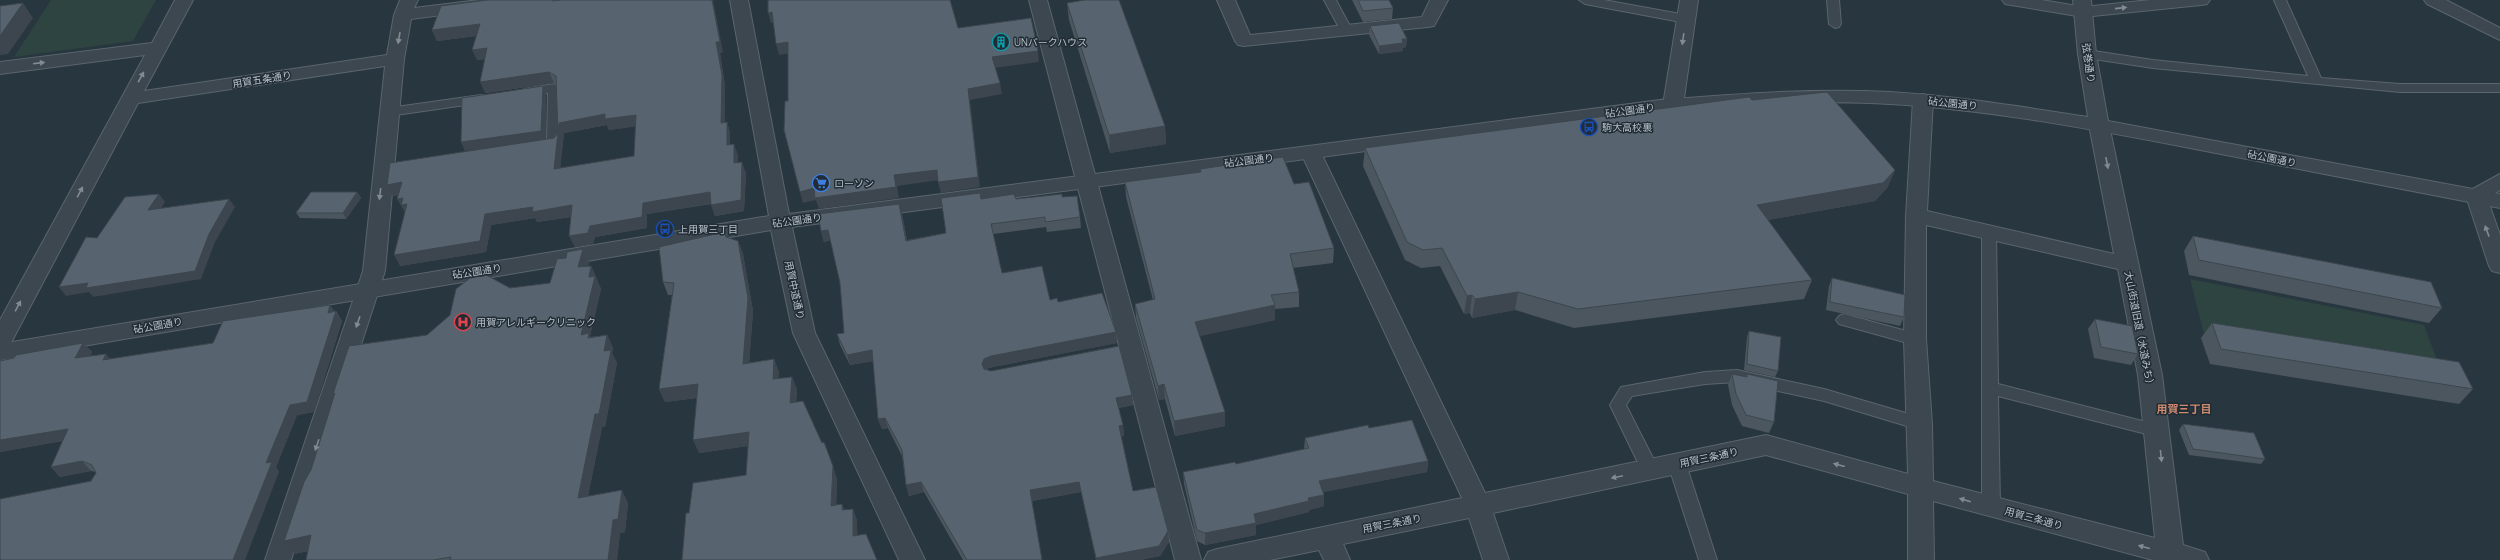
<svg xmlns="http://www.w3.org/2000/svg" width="2500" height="560" font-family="Manrope,'Noto Sans JP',sans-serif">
<rect width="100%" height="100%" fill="#28363f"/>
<!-- green -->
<g fill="#2d4441">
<polygon points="51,0 156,0 133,41 14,57"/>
<polygon points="2190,279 2424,325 2442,373 2204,334"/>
</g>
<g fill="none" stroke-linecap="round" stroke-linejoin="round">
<defs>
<g id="service">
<polygon points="1324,0 1336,0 1352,30 1350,33 1342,33"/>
<polygon points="1579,0 1604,0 1686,15 1692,19 1686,23 1585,4"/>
<polygon points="1827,0 1839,0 1841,24 1839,27 1835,28 1829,24"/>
<polygon points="2274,0 2286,0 2321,78 2400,84 2500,84 2500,92 2400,92 2153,68 2087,58 2081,54 2087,50 2153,60 2308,76"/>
<polygon points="554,84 560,88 561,144 559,147 542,150 535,146 537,143 547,141 548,93 524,97 518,93 524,89"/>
<polygon points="481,95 486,96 487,99 486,102 389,116 382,112 389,108"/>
<polygon points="1989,227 1996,232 1998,384 2158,425 2164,426 2166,431 2164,436 2158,437 1998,396 2000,507 1997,512 1991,514 1985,512 1982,507 1982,232"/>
<polygon points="1844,314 1921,335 1923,339 1921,343 1915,345 1839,324 1836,320 1839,316"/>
<polygon points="1737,370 1824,389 1926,419 1928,424 1926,429 1920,430 1824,401 1737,382 1705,384 1632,396 1626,405 1659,470 1656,475 1650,477 1644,475 1610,405 1621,387 1705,372"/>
<polygon points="1677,457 1683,459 1686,464 1717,560 1699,560 1668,464 1671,459"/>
</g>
<g id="minor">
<polygon points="175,0 193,0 144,91 387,55 394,15 400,0 418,0 414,8 479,0 529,0 526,4 520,5 411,19 404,59 385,271 291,560 265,560 363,271 385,66 138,103 12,341 8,347 0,349 0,320 145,55 0,74 0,62 152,43"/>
<polygon points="1029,0 1047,0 1201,560 1175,560"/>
<polygon points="1217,0 1235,0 1250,35 1422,17 1430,0 1448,0 1434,26 1428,27 1244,46 1238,45 1235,41"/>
<polygon points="1680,0 1698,0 1683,105 1680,109 1666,109 1663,105"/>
<polygon points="2002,0 2042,0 2083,7 2150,0 2210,0 2207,4 2201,5 2083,17 2005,4"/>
<path d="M1923,94L1930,96L1933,100L1927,211L2114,254L2089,125L2092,121H2106L2109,125L2162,375L2183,545L2205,552L2209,560H2153L1933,501L1934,560H1908V494L1766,455L1493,513L1509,560H1483L1469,518L1343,544L1350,560H1324L1319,550L1270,560H1204L1208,552L1217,549L1462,498L1301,153L1304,149L1311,147L1318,149L1321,153L1485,493L1766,435L1908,474L1904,339L1906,216L1913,100L1916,96ZM1926,225L2118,269L2138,375L2155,538L1933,481L1932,424L1926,339Z"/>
<polygon points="2500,174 2500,190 2487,198 2500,235 2500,273 2492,271 2489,266 2466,196 2469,191"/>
</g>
<g id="tertiary">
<path d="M730,0H748L789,214L1660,100C1737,94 1813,88 1890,92C1956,96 2022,107 2088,117L2078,54L2073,0H2091L2096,54L2108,121L2500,194V208C2397,188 2293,168 2190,148C2091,129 1991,110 1890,104C1813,99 1737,105 1660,112L792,227L815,333L925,560H899L793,333L771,230L0,360V344L769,216Z"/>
<polygon points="2424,0 2446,0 2500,28 2500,40 2427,4"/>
</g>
</defs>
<!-- service casing -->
<use href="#service" stroke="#5a656d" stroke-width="2"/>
<!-- minor casing -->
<use href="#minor" stroke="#5a656d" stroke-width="2"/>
<!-- tertiary casing -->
<use href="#tertiary" stroke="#5a656d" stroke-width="2"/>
<!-- service -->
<use href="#service" fill="#3c474f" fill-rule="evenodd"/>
<!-- minor -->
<use href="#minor" fill="#3c474f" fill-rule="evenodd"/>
<!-- tertiary -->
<use href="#tertiary" fill="#3c474f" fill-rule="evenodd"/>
</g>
<!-- wall -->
<g fill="#4b565f" fill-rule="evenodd">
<path d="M488,0H556V1L723,52L720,53L725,86V123L727,122L730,133V145L738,155V162L746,173L744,211L715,216L711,204L647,214V228L595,237L593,244L575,247L571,217L537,222L535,218L491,225L486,252L400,266L405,212L398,195L393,196L492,147L465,151L546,95V139L554,138L558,133L556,84L554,83L485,93V59L477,60L476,36L437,41L432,30ZM607,125L609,130L636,126L634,156L560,168L564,133Z"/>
<polygon points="1352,0 1389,0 1393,8 1392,19 1363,22"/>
<polygon points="1067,3 1165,126 1166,144 1110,153 1069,20"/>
<polygon points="1370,26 1407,39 1406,47 1403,48 1403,51 1379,54 1369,35"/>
<polygon points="1752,100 1895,170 1887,188 1875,201 1768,220 1812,280 1804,299 1574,328 1515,310 1472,318 1470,313 1464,314 1440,266 1421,268 1405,260 1363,166 1365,148"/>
<polygon points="1200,169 1294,184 1334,248 1333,263 1293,268 1299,292 1299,307 1275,309 1275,320 1199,336 1225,412 1225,426 1175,436 1165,399 1159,400 1136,318 1135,304 1153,300 1126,197 1125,182 1200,172"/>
<polygon points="357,192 361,198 346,219 300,218 296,213"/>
<polygon points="1062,197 1080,217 1081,228 1047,232 1046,227 993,234 1002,273 1050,300 1058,302 1116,332 1117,343 993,367 986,369 991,371 1132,395 1133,405 1119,408 1123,425 1124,436 1121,436 1133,491 1168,531 1169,542 1160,556 1140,560 1096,560 1081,492 1032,501 1042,560 963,560 924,492 909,496 906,485 902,456 888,428 882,429 878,419 873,361 850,365 840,345 837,334 844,333 840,283 831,240 824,242 821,231 902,214 907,240 946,233 981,199 1016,199"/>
<polygon points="724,232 727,237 738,241 743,254 753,311 749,363 774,359 779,372 778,379 792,377 797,390 796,402 837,479 836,505 842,504 844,510 853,509 857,521 857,535 689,513 746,475 748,446 699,453 697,398 665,402 659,389 672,295 668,295 663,282"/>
<polygon points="2193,236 2442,308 2429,323 2189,275 2184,251"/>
<polygon points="583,249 589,262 588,266 591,266 597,279 597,280 601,289 590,336 591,337 607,335 613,348 612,353 617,363 605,427 602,427 588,496 628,503 625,532 620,533 617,560 306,560 308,551 295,554 311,470 335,396 333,394 427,335 510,288 550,283 566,258"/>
<polygon points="1832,278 1904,317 1900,326 1826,310 1829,286"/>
<polygon points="336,311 342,321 314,412 297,415 276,467 279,472 91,481 96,473 96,472 91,471 60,477 51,467 62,441 0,452 0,361 83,343 92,352 90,356 110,359 213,343"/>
<polygon points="2095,319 2138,354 2131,365 2094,358 2088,329"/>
<polygon points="2212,323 2473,389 2459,404 2210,364 2201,338"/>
<polygon points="1749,331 1778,371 1775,377 1744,370 1747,337"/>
<polygon points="1732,374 1746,377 1747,374 1774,422 1769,433 1742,426 1732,405 1728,385"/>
<polygon points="2183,424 2265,459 2261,464 2189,455 2179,430"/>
<polygon points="1369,428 1428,461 1427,472 1323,492 1324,506 1309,510 1309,512 1256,525 1256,535 1205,545 1197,541 1184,484 1183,472 1236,464 1304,449 1305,438"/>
</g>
<!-- shaded-wall -->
<g fill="#3d464e">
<polygon points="712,0 713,0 723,52 720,53 725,86 725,134 721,123 716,42"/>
<polygon points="23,3 33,18 8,54 0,55 0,36"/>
<polygon points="772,12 775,23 771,23 768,13"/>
<polygon points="480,24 484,35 437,41 432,30"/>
<polygon points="1402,39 1407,39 1406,47 1403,48 1403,51 1379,54 1379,46"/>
<polygon points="788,42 791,53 779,55 776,44"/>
<polygon points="487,48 492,58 477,60 472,50"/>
<polygon points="1038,51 1039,62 994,68 992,57"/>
<polygon points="549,72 554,83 485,93 480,82"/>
<polygon points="1000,83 1002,94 970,100 980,187 941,193 938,182 968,89"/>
<polygon points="543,86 546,95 546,140 465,151 461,142"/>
<polygon points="605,114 636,115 640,126 609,130 607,125 564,133 559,180 554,169 559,123"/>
<polygon points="727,122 730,133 730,156 727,145"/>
<polygon points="1165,126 1166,144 1110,153 1109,135"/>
<polygon points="734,144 738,155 738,174 734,163"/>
<polygon points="742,162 746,173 744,211 715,216 711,205"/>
<polygon points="937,170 939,180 897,186 899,198 819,209 816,200 803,203 800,192 814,188 894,175"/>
<polygon points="1895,170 1887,188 1875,201 1751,223 1757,205"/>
<polygon points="402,182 408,193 393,196 387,185"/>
<polygon points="357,192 361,198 346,219 343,213"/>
<polygon points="710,192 714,203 647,214 647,228 595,237 593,244 575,247 569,236 590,226 643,203"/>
<polygon points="159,194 165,202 155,218 148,210"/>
<polygon points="403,198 407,204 407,216 397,199"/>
<polygon points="229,199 235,207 215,242 201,279 93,297 89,292 66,296 59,287 209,234"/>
<polygon points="899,204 902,214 909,251 906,241"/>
<polygon points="572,205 577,216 537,222 535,218 491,225 486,252 400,266 394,255 485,214 533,207"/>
<polygon points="828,230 831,240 824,242 821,231"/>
<polygon points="738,241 743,254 753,311 748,377 743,364"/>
<polygon points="583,249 589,262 584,280 578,267"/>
<polygon points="591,266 597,279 597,280 601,289 590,336 595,346 581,335 589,277"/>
<polygon points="1518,292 1515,310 1472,318 1475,299"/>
<polygon points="1472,295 1470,313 1464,314 1467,296"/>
<polygon points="330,305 342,321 314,412 297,415 276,467 279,472 245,560 233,560 266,463"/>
<polygon points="1275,305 1275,320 1195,337 1195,322"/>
<polygon points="1116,332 1117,343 993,367 986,369 984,375 982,364 984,359 991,356"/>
<polygon points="607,335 613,348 612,353 617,363 605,427 602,427 585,511 578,498"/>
<polygon points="83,343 92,352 84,368 75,358"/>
<polygon points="872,350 875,361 850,365 847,355"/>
<polygon points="106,354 114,363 103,360"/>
<polygon points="774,359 779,372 778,392 773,379"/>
<polygon points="792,377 797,390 795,416 790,403"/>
<polygon points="698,384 703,397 665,402 659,389"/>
<polygon points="1164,384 1165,399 1159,400 1158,386"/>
<polygon points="1132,395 1133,405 1117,408 1116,398"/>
<polygon points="1225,412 1225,426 1175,436 1174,421"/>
<polygon points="885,418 888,428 882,429 878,419"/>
<polygon points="1123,425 1124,436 1120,436 1119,426"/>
<polygon points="68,429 76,438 0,452 0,440"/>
<polygon points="749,432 754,445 699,453 693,440"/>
<polygon points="82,461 91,471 60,477 51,467"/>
<polygon points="1428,461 1427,472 1319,493 1319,481"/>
<polygon points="833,466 837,479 836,518 831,506"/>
<polygon points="921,482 924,492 909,496 906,485"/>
<polygon points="1079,482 1081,492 1032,501 1030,490"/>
<polygon points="622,490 628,503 625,532 620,533 617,560 608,560 613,520"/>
<polygon points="1324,495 1324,506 1309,510 1309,512 1256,525 1256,535 1205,545 1205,533 1254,514 1308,498"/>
<polygon points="853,509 857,521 858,549 853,536"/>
<polygon points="1168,531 1169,542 1160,556 1140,560 1096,560 1096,558"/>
<polygon points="311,535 321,548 295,554 284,541"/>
</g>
<!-- building -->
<g fill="#57646f" stroke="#3d464e" fill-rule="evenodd">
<path d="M488,0H552V1L561,0H712L720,42H716L722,75L721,123L727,122V145L734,144V163L742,162L741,200L711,205L710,192L643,203L642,217L590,226L588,233L569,236L572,205L532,212L533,207L485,214L480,241L394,255L407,204L401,205L403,198L397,199L402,182L387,185L390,163L554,138L558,133L556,76L549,72L480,82L487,48L472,50L480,24L432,30L441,6ZM605,114V119L636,115L634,156L554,169L559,123Z"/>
<polygon points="768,0 950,0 958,28 1031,18 1038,51 992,57 1000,83 968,89 978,177 938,182 937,170 894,175 896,187 815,198 814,188 800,192 784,130 785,101 788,101 788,42 776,44 772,12 768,13"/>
<polygon points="1085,0 1119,0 1165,126 1109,135 1067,3"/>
<polygon points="1358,0 1389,0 1393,8 1363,11"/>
<polygon points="23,3 0,36 0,6"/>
<polygon points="1399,23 1407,39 1402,39 1403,43 1379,46 1370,26"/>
<polygon points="543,86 541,131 461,142 462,98"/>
<polygon points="1827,92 1895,170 1883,183 1757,205 1812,280 1578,309 1518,292 1475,299 1472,295 1467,296 1442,248 1423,250 1407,242 1365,148 1749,97 1752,100"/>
<polygon points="1283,157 1294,184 1309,182 1334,248 1290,254 1299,292 1271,295 1275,305 1195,322 1225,412 1174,421 1164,384 1158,386 1135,304 1155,299 1125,182 1201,172 1200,169"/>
<polygon points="311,192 357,192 343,213 296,213"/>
<polygon points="980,193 981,199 1014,194 1016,199 1062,194 1062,197 1077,196 1080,217 1045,222 1045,217 991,224 1002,273 1042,266 1050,300 1057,298 1058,302 1102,293 1116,332 991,356 984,359 982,364 984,369 991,371 1119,346 1132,395 1116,398 1123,425 1119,426 1133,491 1156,487 1168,531 1159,546 1096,558 1079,482 1030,490 1042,560 967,560 921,482 906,485 902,450 885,418 878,419 872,350 847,355 837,334 844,333 840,283 828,230 821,231 818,214 899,204 906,241 946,233 941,198"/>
<polygon points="159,194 148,210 229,199 209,234 195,271 86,288 88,283 59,287 86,237 97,238 125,197"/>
<polygon points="724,232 726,237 738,241 748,298 743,364 774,359 773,379 792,377 790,403 803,401 822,443 824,442 833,466 831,506 842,504 842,510 853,509 853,536 866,534 877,560 682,560 686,513 689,513 693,483 746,475 749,432 693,440 698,384 659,389 674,283 663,282 659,247"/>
<polygon points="2193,236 2431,282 2442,308 2199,260"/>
<polygon points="583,249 578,267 591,266 589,277 595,276 581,335 589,333 588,338 607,335 604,351 611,350 599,414 595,414 578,498 622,490 618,519 613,520 608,560 450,560 451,557 433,560 306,560 311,535 284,541 304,482 311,470 335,393 333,394 349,346 427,335 450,315 456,289 479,271 510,288 550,283 557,259 566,258 567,252"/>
<polygon points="1832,278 1905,295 1904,317 1830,302"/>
<polygon points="330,305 328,313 336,311 307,402 290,405 266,463 272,462 233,560 0,560 0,499 91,481 96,473 92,465 82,461 51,467 68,429 0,440 0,361 14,358 16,355 83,343 75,358 106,354 103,360 213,343 223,321"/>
<polygon points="2095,319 2132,326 2138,354 2101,347"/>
<polygon points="2212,323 2459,362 2473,389 2221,349"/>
<polygon points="1749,331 1781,337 1778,371 1747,364"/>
<polygon points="1732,374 1747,377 1747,374 1778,381 1774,422 1746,415 1736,394"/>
<polygon points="1412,420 1428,461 1319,481 1324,495 1308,498 1309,501 1254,514 1256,523 1205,533 1197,530 1183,472 1235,462 1236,464 1309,448 1305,438 1368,425 1369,428"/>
<polygon points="2183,424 2254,433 2265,459 2193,449"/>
</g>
<!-- one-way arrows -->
<defs><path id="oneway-solid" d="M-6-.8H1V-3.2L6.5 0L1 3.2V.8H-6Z"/></defs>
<g fill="#818b93">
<use href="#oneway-solid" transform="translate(2121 8) rotate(-6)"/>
<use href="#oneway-solid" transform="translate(399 38) rotate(100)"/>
<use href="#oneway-solid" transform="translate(1683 39) rotate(98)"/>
<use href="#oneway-solid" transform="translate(39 63) rotate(-7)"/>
<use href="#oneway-solid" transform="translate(141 77) rotate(-61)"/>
<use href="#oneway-solid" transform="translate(2107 163) rotate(79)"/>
<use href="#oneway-solid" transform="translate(80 192) rotate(-62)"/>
<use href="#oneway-solid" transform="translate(380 194) rotate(97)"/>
<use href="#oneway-solid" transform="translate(2487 231) rotate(-110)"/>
<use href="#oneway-solid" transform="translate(18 306) rotate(-62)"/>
<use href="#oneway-solid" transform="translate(358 322) rotate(109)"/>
<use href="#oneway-solid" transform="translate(317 445) rotate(109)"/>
<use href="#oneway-solid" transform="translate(2161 456) rotate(84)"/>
<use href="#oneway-solid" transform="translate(1839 465) rotate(-165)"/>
<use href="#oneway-solid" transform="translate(1617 477) rotate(168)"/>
<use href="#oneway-solid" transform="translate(1965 500) rotate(-164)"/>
<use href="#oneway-solid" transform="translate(2144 547) rotate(-165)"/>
</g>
<!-- icons -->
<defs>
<symbol id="building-ring" viewBox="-11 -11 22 22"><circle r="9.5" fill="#212c35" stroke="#0f9aa8" stroke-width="1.5"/><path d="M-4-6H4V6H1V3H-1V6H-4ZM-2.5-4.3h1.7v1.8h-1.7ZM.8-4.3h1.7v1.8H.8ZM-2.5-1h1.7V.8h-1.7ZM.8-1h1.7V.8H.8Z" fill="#0f9aa8"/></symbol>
<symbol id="bus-ring" viewBox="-11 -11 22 22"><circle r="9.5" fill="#212c35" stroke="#1a4fb4" stroke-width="1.5"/><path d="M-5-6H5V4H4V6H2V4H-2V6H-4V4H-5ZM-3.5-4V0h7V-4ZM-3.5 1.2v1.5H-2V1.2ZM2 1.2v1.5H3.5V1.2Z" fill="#1a4fb4"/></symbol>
<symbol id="supermarket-ring" viewBox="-11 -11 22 22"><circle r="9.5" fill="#212c35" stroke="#3f7fe0" stroke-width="1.5"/><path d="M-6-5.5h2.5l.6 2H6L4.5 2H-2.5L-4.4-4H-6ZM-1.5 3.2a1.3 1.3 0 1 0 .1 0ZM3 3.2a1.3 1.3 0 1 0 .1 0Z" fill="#3f7fe0"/></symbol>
<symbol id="hospital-ring" viewBox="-11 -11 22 22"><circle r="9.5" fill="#212c35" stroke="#e0444e" stroke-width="1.5"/><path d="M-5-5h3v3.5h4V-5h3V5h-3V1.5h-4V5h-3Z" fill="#e0444e"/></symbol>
</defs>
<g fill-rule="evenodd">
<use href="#building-ring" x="991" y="32" width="20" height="20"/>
<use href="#bus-ring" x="1579" y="117" width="20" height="20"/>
<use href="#supermarket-ring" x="811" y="173" width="20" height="20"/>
<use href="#bus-ring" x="655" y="219" width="20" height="20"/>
<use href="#hospital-ring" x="453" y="312" width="20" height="20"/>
</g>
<g text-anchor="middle" stroke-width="3" stroke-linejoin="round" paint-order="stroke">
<!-- poi labels -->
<g font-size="10" fill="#b9c2ca" stroke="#212c35" text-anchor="start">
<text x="1014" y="46">UNパークハウス</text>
<text x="1602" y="131">駒大高校裏</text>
<text x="834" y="187">ローソン</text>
<text x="678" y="233">上用賀三丁目</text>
<text x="476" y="326">用賀アレルギークリニック</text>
</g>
<!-- street labels -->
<g font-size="10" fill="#b9c2ca" stroke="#212c35">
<text transform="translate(2089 63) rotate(82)" y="4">弦巻通り</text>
<text transform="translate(262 79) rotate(-9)" y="4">用賀五条通り</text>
<text transform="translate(1953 103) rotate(6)" y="4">砧公園通り</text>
<text transform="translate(1630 110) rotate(-8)" y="4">砧公園通り</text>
<text transform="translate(2272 158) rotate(11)" y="4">砧公園通り</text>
<text transform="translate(1249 160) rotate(-7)" y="4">砧公園通り</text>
<text transform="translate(797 220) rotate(-8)" y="4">砧公園通り</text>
<text transform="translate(477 271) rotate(-9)" y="4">砧公園通り</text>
<text transform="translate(795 290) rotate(78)" y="4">用賀中道通り</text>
<text transform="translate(158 325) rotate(-10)" y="4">砧公園通り</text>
<text transform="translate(2140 330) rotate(79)" y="4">大山街道旧道（水道みち）</text>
<text transform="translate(1709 457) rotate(-12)" y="4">用賀三条通り</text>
<text transform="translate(2034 518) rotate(15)" y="4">用賀三条通り</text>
<text transform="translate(1392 523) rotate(-11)" y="4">用賀三条通り</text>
</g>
<!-- neighbourhood labels -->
<g font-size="11" font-weight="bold" fill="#cd8b71" stroke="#212c35">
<text x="2184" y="413">用賀三丁目</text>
</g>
</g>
</svg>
